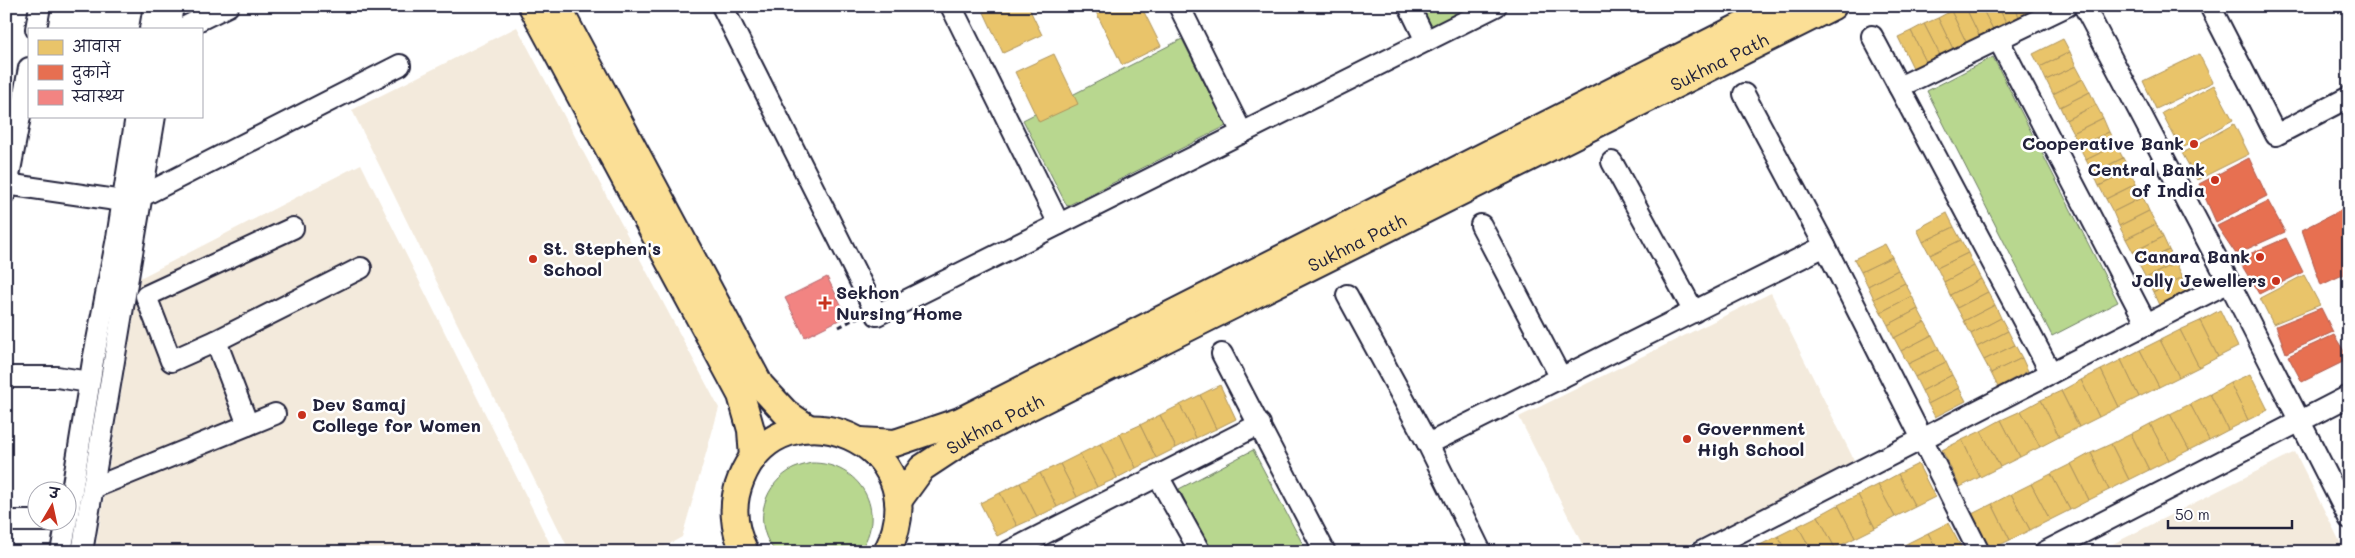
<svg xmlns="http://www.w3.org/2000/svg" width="2355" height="558" font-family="Mali,'Playpen Sans Deva',sans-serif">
<rect width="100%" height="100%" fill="#fff"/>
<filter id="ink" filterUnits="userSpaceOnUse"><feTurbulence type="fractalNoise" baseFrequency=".02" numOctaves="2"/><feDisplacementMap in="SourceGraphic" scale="10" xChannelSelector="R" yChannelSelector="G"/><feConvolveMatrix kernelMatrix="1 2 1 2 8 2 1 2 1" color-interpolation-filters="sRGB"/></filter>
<g filter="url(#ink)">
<!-- built -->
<g fill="#f3eadc">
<polygon points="517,27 719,408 682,537 655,552 570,552 352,110"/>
<polygon points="361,164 554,552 95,552 140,278"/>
<polygon points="1771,293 1855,462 1673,552 1586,552 1519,417"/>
<polygon points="2295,452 2345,552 2097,552"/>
</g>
<!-- green -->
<g fill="#b8d78f" stroke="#6d7c65">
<polygon points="1421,6 1478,6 1433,29"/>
<polygon points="1182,39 1226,126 1067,206 1023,120"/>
<polygon points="1993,57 2118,302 2052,336 1927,91"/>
<polygon points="1253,450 1307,552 1212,552 1179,489"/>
<path d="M811,463C860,462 889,512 859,552H776C753,527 761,489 789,471C795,467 804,465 811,463Z"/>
</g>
<!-- homes -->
<g fill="#e9c46a" stroke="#ad935c">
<polygon points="981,6 1028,6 1042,35 1003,53"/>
<polygon points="1093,6 1141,6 1161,46 1122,65"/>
<polygon points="1961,6 1965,6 1981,39 1968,46 1951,11"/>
<polygon points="1965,6 1981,6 1995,33 1981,39"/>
<polygon points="1981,6 1998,6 2008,26 1995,33"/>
<polygon points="1998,6 2014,6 2021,20 2008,26"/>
<polygon points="2014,6 2031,6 2034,13 2021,20"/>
<polygon points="2031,6 2047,6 2034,13"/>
<polygon points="1951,11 1968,46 1955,53 1938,18"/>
<polygon points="1938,18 1955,53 1942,59 1924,24"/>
<polygon points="1924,24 1942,59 1928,66 1911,31"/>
<polygon points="1911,31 1928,66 1915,72 1898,37"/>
<polygon points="2063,39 2070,52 2040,67 2033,54"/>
<polygon points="2070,52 2076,66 2046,80 2040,67"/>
<polygon points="1054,54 1078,104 1039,122 1015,72"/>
<polygon points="2199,54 2213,82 2156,109 2143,81"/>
<polygon points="2076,66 2083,79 2053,94 2046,80"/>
<polygon points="2083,79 2090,92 2060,107 2053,94"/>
<polygon points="2214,85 2233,120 2181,149 2162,113"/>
<polygon points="2090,92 2096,105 2066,120 2060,107"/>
<polygon points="2096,105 2103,118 2073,133 2066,120"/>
<polygon points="2103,118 2109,132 2079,146 2073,133"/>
<polygon points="2234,124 2249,154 2197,180 2182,153"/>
<polygon points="2109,132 2116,145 2086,160 2079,146"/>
<polygon points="2116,145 2123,158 2093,173 2086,160"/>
<polygon points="2123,158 2130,171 2099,186 2093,173"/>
<polygon points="2130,171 2136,184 2106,199 2099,186"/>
<polygon points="2136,184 2143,197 2113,212 2106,199"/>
<polygon points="2143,197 2149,211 2119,226 2113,212"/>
<polygon points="2149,211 2156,224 2126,239 2119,226"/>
<polygon points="1947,213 1954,227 1923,242 1917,229"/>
<polygon points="2156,224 2163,237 2133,252 2126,239"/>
<polygon points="1954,227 1961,240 1930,255 1923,242"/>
<polygon points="2163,237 2169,250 2139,265 2133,252"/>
<polygon points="1961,240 1968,253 1937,268 1930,255"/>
<polygon points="1885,244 1892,257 1861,272 1854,259"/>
<polygon points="2169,250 2176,263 2146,278 2139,265"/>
<polygon points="1968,253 1974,266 1944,282 1937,268"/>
<polygon points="1892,257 1898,270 1868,286 1861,272"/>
<polygon points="2176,263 2183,277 2153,292 2146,278"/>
<polygon points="1974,266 1981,279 1950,295 1944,282"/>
<polygon points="1898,270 1905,283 1874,299 1868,286"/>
<polygon points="2304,275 2320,305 2273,324 2260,298"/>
<polygon points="2183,277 2189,290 2159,305 2153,292"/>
<polygon points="1981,279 1988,292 1957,308 1950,295"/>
<polygon points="1905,283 1912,296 1881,312 1874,299"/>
<polygon points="1988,292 1995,305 1964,321 1957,308"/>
<polygon points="1912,296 1918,309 1888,325 1881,312"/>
<polygon points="1995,305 2001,318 1971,334 1964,321"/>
<polygon points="1918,309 1925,322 1894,338 1888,325"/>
<polygon points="2220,310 2238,347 2218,357 2200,321"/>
<polygon points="2001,318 2008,331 1977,347 1971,334"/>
<polygon points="2200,321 2218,357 2199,367 2180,330"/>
<polygon points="1925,322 1932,335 1901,351 1894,338"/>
<polygon points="2180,330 2199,367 2179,377 2160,340"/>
<polygon points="2008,331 2015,345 1984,360 1977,347"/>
<polygon points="1932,335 1939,349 1908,364 1901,351"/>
<polygon points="2160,340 2179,377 2159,387 2140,350"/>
<polygon points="2015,345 2022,358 1991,373 1984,360"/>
<polygon points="1939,349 1946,362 1915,377 1908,364"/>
<polygon points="2140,350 2159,387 2139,397 2121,360"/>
<polygon points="2022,358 2028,371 1998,387 1991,373"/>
<polygon points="2121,360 2139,397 2119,407 2101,370"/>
<polygon points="1946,362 1952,375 1922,391 1915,377"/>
<polygon points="2101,370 2119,407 2099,417 2081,380"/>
<polygon points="2250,374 2268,410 2248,420 2230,383"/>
<polygon points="1952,375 1959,388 1928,404 1922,391"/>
<polygon points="2081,380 2099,417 2079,427 2061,391"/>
<polygon points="2230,383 2248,420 2228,430 2210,394"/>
<polygon points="1220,385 1236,419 1216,429 1200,395"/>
<polygon points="1959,388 1966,401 1935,417 1928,404"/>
<polygon points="2061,391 2079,427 2059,437 2041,400"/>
<polygon points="2210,394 2228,430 2209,440 2190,404"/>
<polygon points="1200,395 1216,429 1196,438 1180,405"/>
<polygon points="2041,400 2059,437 2040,447 2021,411"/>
<polygon points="2190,404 2209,440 2189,450 2170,414"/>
<polygon points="1180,405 1196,438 1176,448 1160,415"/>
<polygon points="2021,411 2040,447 2020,457 2001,420"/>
<polygon points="2170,414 2189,450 2169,460 2150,424"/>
<polygon points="1160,415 1176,448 1156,458 1140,425"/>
<polygon points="2001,420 2020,457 2000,467 1981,431"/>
<polygon points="2150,424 2169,460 2149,470 2131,434"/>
<polygon points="1140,425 1156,458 1136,468 1120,434"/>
<polygon points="1981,431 2000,467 1980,477 1962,440"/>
<polygon points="1120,434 1136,468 1117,478 1100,444"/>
<polygon points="2131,434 2149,470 2129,480 2111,444"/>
<polygon points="1962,440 1980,477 1960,487 1942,450"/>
<polygon points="1100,444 1117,478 1097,487 1080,454"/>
<polygon points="2111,444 2129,480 2109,490 2091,453"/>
<polygon points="2091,453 2109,490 2089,500 2071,464"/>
<polygon points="1080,454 1097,487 1077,497 1060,464"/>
<polygon points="1060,464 1077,497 1057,507 1040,473"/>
<polygon points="1918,464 1935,497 1915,507 1898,474"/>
<polygon points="2071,464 2089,500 2070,510 2051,474"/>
<polygon points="1040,473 1057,507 1037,517 1020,483"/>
<polygon points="1898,474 1915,507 1895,517 1878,485"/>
<polygon points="2051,474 2070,510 2050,520 2031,484"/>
<polygon points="1020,483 1037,517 1017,526 1000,493"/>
<polygon points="2031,484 2050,520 2030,530 2011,494"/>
<polygon points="1878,485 1895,517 1875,528 1858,495"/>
<polygon points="1000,493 1017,526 997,536 980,503"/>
<polygon points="2011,494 2030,530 2010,540 1992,504"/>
<polygon points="1858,495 1875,528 1855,538 1838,505"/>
<polygon points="1992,504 2010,540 1990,550 1972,514"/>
<polygon points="1838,505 1855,538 1835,548 1818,516"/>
<polygon points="1818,516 1835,548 1828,552 1812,552 1798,526"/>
<polygon points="1948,523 1964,552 1938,552 1928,533"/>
<polygon points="1798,526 1812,552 1786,552 1778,536"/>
<polygon points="1928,533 1938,552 1913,552 1908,543"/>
<polygon points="1778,536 1786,552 1761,552 1758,546"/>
<polygon points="1908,543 1913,552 1892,552"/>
<polygon points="1758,546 1761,552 1748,552"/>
</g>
<!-- shops -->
<g fill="#e76f51" stroke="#ac584a">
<polygon points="2249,158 2267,196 2216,222 2199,184"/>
<polygon points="2268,201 2285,232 2236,254 2217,226"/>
<polygon points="2349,206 2349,272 2321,285 2302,230"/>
<polygon points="2286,238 2303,272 2259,294 2238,259"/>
<polygon points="2321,308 2333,332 2286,353 2276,326"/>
<polygon points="2334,335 2349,359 2302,382 2288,356"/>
</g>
<!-- health -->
<polygon fill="#f28482" stroke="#b4676d" points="827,277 847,316 805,337 785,298"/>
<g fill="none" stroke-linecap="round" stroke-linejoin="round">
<defs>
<g id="minor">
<polyline points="722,6 877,315 1496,6"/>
<polyline points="951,6 1059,224"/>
<polyline points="1179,6 1242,133"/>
<polyline points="1409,6 1426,41"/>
<polyline points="2084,6 2229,282 2349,518"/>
<polyline points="2210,6 2276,135 2349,97"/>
<polyline points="36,29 40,6"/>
<polyline points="150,29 154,6"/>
<polyline points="169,29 173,6"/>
<polyline points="181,29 228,6"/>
<polyline points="1872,36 2051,373"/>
<polyline points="1998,39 2147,325"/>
<polyline points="1899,87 2067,6"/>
<polyline points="1744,94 1825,246 1979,552"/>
<polyline points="1612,162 1694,312"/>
<polyline points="6,184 123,201 142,196 400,65"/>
<polyline points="6,192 29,68"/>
<polyline points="1481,225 1561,378"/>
<polyline points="1347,295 1428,444 1481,552"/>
<polyline points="216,341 171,361 146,296 293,228"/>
<polyline points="1222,354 1325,552"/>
<polyline points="6,377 57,377 89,382"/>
<polyline points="248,425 216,341 361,268"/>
<polyline points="1428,444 1825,246"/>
<polyline points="1158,476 1200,552"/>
<polyline points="93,488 275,414"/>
<polyline points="68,515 93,361 117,238 136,116"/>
<polyline points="6,521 66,521"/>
<polyline points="61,552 67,520"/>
<polyline points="82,552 155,116"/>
<polyline points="1008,552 1260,424"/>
<polyline points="1701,552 2229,282"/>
<polyline points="2045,552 2349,396"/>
</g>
<g id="major">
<polyline points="532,6 741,395 751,430 753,458"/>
<polyline points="557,6 760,385 786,413 808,428"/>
<polyline points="860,441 895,443 960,421 1781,6"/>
<path id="s1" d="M898,501L922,468L969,437L1833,6"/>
<path d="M745,552C733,529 731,503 741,479C781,378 942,442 887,552"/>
</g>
</defs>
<!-- minor casing -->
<use href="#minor" stroke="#22223b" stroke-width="24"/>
<!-- major casing -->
<use href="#major" stroke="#22223b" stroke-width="30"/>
<!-- path -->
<polyline stroke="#22223b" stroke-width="3" stroke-dasharray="5 4" stroke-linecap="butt" points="839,327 860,316"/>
<!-- minor -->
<use href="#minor" stroke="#fff" stroke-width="20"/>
<!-- major -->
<use href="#major" stroke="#fbdf96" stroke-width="26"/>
</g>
</g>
<!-- markers -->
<g fill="#c8321e" stroke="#fff" stroke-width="2">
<circle cx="2194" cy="144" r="5"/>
<circle cx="2215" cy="180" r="5"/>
<circle cx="2260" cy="257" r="5"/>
<circle cx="533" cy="259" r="5"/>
<circle cx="2276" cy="281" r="5"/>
<path d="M822.5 295.5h5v5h5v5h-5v5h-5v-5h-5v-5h5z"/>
<circle cx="302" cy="415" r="5"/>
<circle cx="1687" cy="439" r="5"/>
</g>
<g text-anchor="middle" stroke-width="5" stroke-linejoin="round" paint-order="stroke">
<!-- street labels -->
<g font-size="18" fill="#22223b" stroke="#fff">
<text dy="6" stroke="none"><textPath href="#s1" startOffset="936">Sukhna Path</textPath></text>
<text dy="6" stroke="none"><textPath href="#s1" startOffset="531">Sukhna Path</textPath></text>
<text dy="6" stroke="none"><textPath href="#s1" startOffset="126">Sukhna Path</textPath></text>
</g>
<!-- poi labels -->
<g font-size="18" font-weight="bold" fill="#22223b" stroke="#fff" text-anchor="end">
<text x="2184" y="150">Cooperative Bank</text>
<text x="2205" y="176">Central Bank<tspan x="2205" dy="21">of India</tspan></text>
<text x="543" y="255" text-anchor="start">St. Stephen's<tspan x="543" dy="21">School</tspan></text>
<text x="2250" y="263">Canara Bank</text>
<text x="2266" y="287">Jolly Jewellers</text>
<text x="836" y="299" text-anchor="start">Sekhon<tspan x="836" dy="21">Nursing Home</tspan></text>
<text x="312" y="411" text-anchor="start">Dev Samaj<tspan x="312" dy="21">College for Women</tspan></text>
<text x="1697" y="435" text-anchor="start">Government<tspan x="1697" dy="21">High School</tspan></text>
</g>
</g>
<!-- margin -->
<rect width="2355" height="558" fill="none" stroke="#fff" stroke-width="25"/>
<rect x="12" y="12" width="2330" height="533" fill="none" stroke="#22223b" stroke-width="2" filter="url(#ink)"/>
<!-- legend -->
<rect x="28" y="28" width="175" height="90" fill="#ffffff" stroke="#a7a7b1"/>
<rect x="38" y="40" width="25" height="15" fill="#e9c46a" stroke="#a7a7b1"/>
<text x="72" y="52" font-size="15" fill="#22223b">आवास</text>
<rect x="38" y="65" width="25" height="15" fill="#e76f51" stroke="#a7a7b1"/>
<text x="72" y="78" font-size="15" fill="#22223b">दुकानें</text>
<rect x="38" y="90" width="25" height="15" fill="#f28482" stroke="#a7a7b1"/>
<text x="72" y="102" font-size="15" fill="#22223b">स्वास्थ्य</text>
<!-- north arrow -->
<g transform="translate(52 506) rotate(9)"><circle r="24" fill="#ffffff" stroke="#a7a7b1"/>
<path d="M0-4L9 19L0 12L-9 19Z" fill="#c8321e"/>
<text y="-8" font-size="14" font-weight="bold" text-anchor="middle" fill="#22223b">उ</text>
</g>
<!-- scale -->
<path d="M2168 520v8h124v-8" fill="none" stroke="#22223b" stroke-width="2.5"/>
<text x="2175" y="520" font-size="15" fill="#22223b" stroke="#ffffff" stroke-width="4" paint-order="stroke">50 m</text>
</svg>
